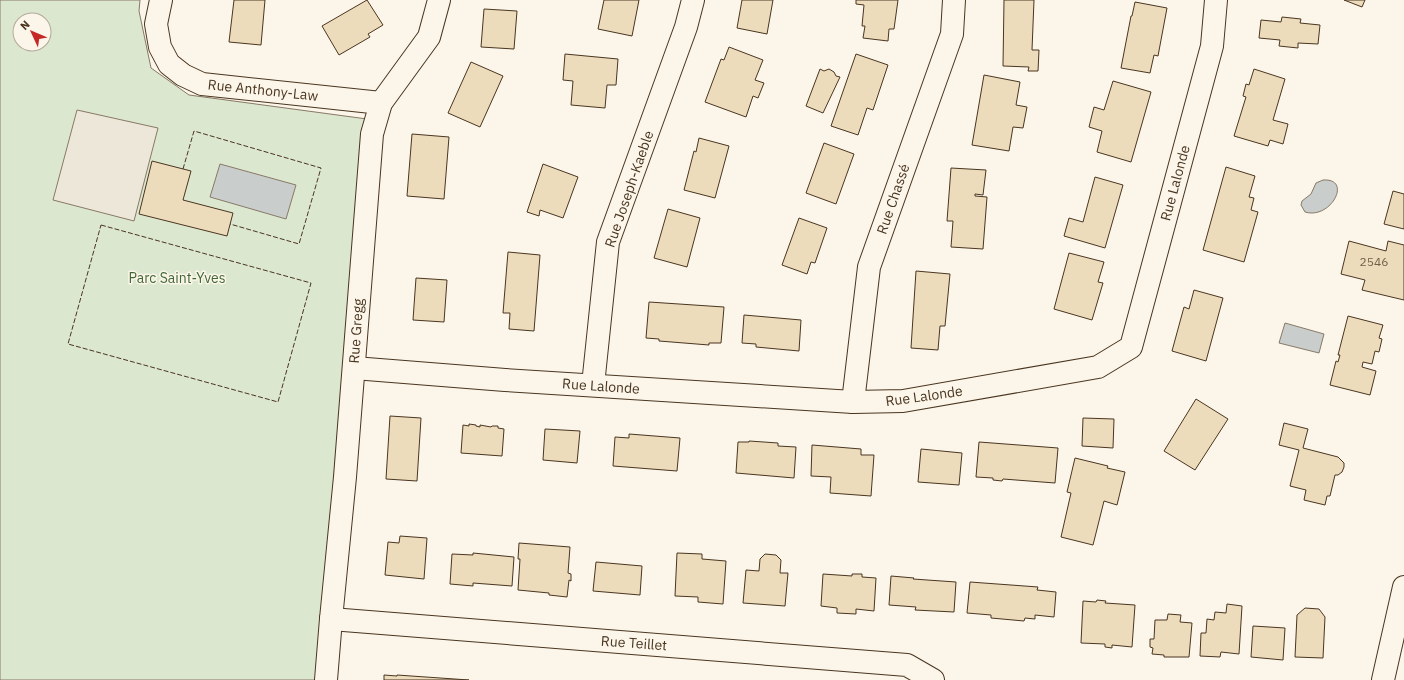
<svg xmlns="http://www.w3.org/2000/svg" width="1404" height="680" font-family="'IBM Plex Sans',sans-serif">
<rect width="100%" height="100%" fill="#fbf6e9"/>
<!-- green -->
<path fill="#dce7d0" stroke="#887966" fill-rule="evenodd" d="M0,0H140L139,11L151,68L189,95L367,119L323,680H0ZM20,20H44V44H20Z"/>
<!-- parking -->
<polygon fill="#ede7d9" stroke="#887966" points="77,110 158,128 134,221 53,200"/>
<!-- water -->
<g fill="#c9cecd" stroke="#887966">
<polygon points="220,164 296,185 286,219 210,197"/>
<path d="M1323,180C1353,178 1331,220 1305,212L1301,205L1302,201L1311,194L1316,183Z"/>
<polygon points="1285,323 1324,334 1319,353 1279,343"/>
</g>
<!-- building -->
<g fill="#ecdcbc" stroke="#4a3520">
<polygon points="234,0 265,0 261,45 229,42"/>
<polygon points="367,0 383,25 368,34 370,37 339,55 322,26"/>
<polygon points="604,0 639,0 632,36 598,29"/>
<polygon points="742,0 773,0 767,34 737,28"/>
<polygon points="856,0 898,0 894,29 889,29 888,41 863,38 865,26 862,26 864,5 856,4"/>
<polygon points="1004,0 1034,0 1032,50 1039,50 1038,71 1028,71 1029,67 1003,66"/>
<polygon points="1344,0 1365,0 1362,7"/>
<polygon points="1135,2 1167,8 1158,56 1154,55 1150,73 1121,68 1131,16 1132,16"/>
<polygon points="484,9 517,11 514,49 481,47"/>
<polygon points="1282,17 1301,19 1300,23 1320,25 1318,44 1298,43 1298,48 1279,46 1280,40 1259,38 1261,20 1281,22"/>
<polygon points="729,47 763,60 755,80 764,83 758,98 753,96 746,117 705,102 721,59 724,60"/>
<polygon points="565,54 618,59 616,85 607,85 605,108 571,105 573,81 563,80"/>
<polygon points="856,54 888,65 873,110 867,108 858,135 831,126"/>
<polygon points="471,62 503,76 480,127 448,113"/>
<polygon points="820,69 824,71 829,69 834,72 836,76 840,77 823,113 806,106"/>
<polygon points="1254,69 1285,79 1273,120 1288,124 1283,144 1270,140 1268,146 1234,136 1246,97 1243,96 1246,84 1249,85"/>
<polygon points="984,75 1020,82 1016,105 1027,107 1023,128 1013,127 1009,151 972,145"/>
<polygon points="1113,81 1151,92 1131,162 1097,152 1102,131 1089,127 1094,107 1104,110"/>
<polygon points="412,134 449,137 444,199 407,196"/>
<polygon points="699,138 729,146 715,198 684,190 694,151 696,152"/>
<polygon points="824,143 854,154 836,204 806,193"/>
<polygon points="152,161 191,171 183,200 233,213 227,236 139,214"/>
<polygon points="543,164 578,177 563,218 540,210 539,216 527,212"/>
<polygon points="1226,167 1255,176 1249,197 1254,198 1251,210 1258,212 1244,262 1203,250"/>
<polygon points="951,168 986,170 983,195 975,194 975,196 987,197 983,249 951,247 953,221 947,221"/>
<polygon points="1095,177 1123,185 1105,248 1064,236 1069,218 1083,222"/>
<polygon points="1393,191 1404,194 1404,229 1384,224"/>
<polygon points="668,209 700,218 687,267 654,258"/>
<polygon points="799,218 827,228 815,263 811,262 807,274 782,265"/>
<polygon points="1349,241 1386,251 1388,241 1404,245 1404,300 1362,290 1365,280 1341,274"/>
<polygon points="508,252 540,255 534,331 509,329 510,313 503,313"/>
<polygon points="1069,253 1104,262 1098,282 1103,283 1092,320 1054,309"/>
<polygon points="916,271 950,274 945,326 940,326 938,350 911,348"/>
<polygon points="416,278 447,280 444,322 413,320"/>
<polygon points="1194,290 1223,298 1206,361 1172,351 1184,307 1189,309"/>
<polygon points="649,302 724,307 721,343 709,343 709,345 659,341 659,339 646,338"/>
<polygon points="744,315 801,320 799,351 756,347 756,344 742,343"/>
<polygon points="1348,316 1383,325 1379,338 1382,339 1379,352 1375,351 1372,364 1363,362 1362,367 1376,371 1370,395 1330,385 1336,361 1338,362 1340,355 1338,355"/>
<polygon points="1196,399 1228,419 1195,470 1164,451"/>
<polygon points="390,416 421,418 417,481 386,479"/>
<polygon points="1083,418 1114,419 1113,448 1082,446"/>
<polygon points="1284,423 1308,429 1303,448 1338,457 1344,463 1344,467 1342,472 1338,475 1335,475 1330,496 1327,496 1325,505 1304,500 1306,490 1290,486 1299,450 1279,445"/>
<polygon points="469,424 476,425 476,426 480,427 480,425 491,427 492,426 498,426 498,428 504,429 502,456 461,453 463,425 469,426"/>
<polygon points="545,429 580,431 577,463 543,460"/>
<polygon points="629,434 680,438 677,471 613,466 615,437 629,438"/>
<polygon points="749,441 778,443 778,446 796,447 794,478 736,473 738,442 749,442"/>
<polygon points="979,442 1058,448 1055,483 1003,479 1002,481 993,480 993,478 976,477"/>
<polygon points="812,445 861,449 861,455 874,455 871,496 830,493 831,477 811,476"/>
<polygon points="921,449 962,453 959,485 918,482"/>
<polygon points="1075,458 1108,466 1107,468 1125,472 1117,505 1104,501 1093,545 1061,537 1071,493 1067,492"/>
<polygon points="400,536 427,538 424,579 385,575 388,542 399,543"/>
<polygon points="519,543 570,547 568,573 571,574 571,581 569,580 567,597 549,595 549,593 518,590 520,559 518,559"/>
<polygon points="473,553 514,557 512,586 473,583 473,586 450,584 452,554 473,555"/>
<polygon points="677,553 702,554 702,559 726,561 723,604 698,602 698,597 675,596"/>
<polygon points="765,554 776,555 781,560 780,573 788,573 785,606 743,603 746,570 759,571 760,559"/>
<polygon points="596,562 642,566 640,595 593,591"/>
<polygon points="823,574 852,576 852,574 862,574 862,577 876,578 874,611 856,609 856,614 837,613 837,608 821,606"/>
<polygon points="891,576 914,578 913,579 956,582 954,612 915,610 916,607 889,605"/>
<polygon points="970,582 1038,587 1037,590 1056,592 1054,617 1035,615 1035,619 1025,618 1024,621 991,618 991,615 967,613"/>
<polygon points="1097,600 1106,601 1105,603 1135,605 1132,647 1112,645 1112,648 1105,647 1105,644 1081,643 1083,601 1096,602"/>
<polygon points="1227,604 1242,606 1239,654 1221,652 1220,657 1200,656 1201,633 1206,633 1207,619 1214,620 1215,612 1226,613"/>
<polygon points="1305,608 1319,609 1325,617 1323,658 1295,657 1297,615"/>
<polygon points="1168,614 1181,615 1180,622 1192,623 1189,657 1164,657 1164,655 1152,654 1153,648 1150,647 1150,639 1154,639 1155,620 1167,620"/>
<polygon points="1253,626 1285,628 1283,660 1251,657"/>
<polygon points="384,675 397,676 397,675 469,680 384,680"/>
</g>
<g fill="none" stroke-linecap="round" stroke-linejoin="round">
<defs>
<g id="minor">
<polyline points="161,0 156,24 160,47 169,64 183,75 202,84 381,103"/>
<polyline points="354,368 505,380 853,402 903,401 1098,367 1131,347 1212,46 1216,0"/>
<polyline points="593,385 608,242 686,27 693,0"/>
<polyline points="853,402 869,267 952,34 954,0"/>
<polyline points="331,619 907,665 933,680"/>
<polyline points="326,680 331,619 345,477 372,134 381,103 429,37 439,0"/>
<polyline points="1383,680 1404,587"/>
</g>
</defs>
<!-- minor casing -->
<use href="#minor" stroke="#4a3520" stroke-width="24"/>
<!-- minor -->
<use href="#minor" stroke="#fbf6e9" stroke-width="22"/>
<!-- fence -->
<g stroke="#4a3520" stroke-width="1" stroke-dasharray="5 2" stroke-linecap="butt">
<polyline points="183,169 194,131 321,168 299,244 230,224"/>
<polygon points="101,225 311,283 278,402 68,344"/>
</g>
</g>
<g text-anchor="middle" stroke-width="3" stroke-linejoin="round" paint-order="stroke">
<!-- number labels -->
<g font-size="12" fill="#725f47">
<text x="1374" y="266">2546</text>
</g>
<!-- street labels -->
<g font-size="14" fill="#4a3520" stroke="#fbf6e9">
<text transform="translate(263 90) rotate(6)" y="5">Rue Anthony-Law</text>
<text transform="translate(1175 183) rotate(-75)" y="5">Rue Lalonde</text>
<text transform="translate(629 189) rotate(-71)" y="5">Rue Joseph-Kaeble</text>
<text transform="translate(893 199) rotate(-71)" y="5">Rue Chassé</text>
<text transform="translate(356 331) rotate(-86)" y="5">Rue Gregg</text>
<text transform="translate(601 386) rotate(4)" y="5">Rue Lalonde</text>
<text transform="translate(924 396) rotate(-8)" y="5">Rue Lalonde</text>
<text transform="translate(634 643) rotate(4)" y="5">Rue Teillet</text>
</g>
<!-- park labels -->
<g font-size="14" fill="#436837" stroke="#fbf6e9">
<text x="177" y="283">Parc Saint-Yves</text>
</g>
</g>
<!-- north arrow -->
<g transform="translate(32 32) rotate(314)"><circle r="19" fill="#fbf6e9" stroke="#b4a999"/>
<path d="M0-3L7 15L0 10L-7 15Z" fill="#c62828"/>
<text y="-6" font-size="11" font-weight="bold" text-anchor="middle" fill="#4a3520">N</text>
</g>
</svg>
